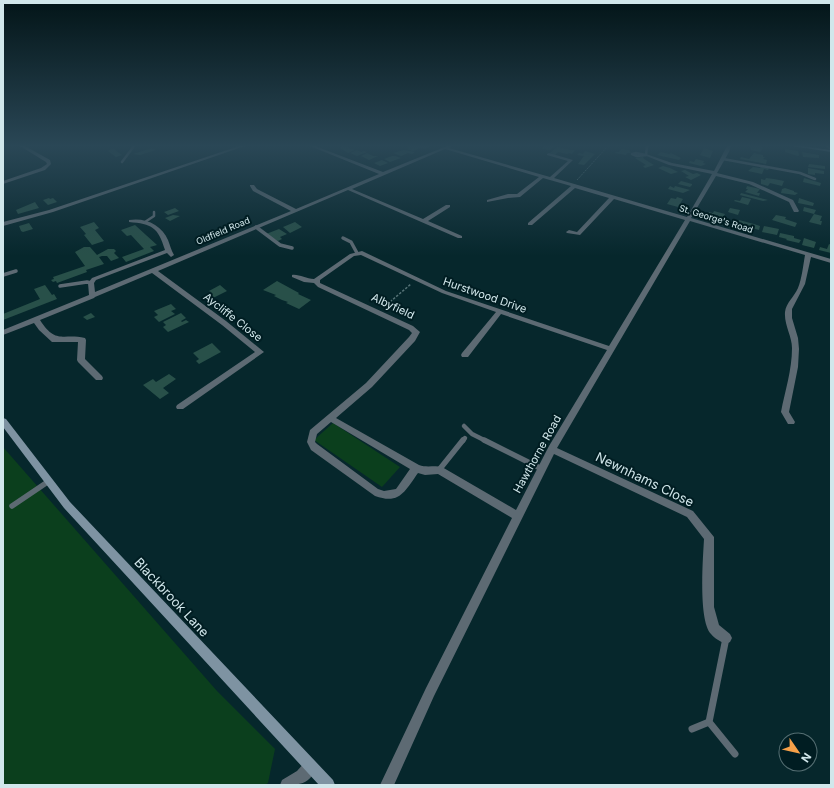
<svg xmlns="http://www.w3.org/2000/svg" width="834" height="788" font-family="Inter,sans-serif">
<rect width="100%" height="100%" fill="#06272c"/>
<!-- green -->
<g fill="#0b3f1d">
<polygon points="333,423 400,467 382,487 314,440"/>
<polygon points="3,447 217,691 275,749 268,783 265,785 3,785"/>
</g>
<!-- building -->
<g fill="#285049">
<polygon points="343,146 355,150 348,153 340,148"/>
<polygon points="409,146 430,146 424,149 420,148 413,151 407,149 409,148 407,147"/>
<polygon points="544,146 555,146 550,150 542,149"/>
<polygon points="750,146 759,146 763,148 760,152 751,150"/>
<polygon points="557,147 571,150 575,150 572,154 569,153 567,154 558,152 555,155 550,153"/>
<polygon points="113,148 119,153 122,155 116,157 108,151"/>
<polygon points="152,148 156,150 140,155 133,154"/>
<polygon points="704,148 713,151 710,158 700,155"/>
<polygon points="621,149 630,150 629,151 631,152 630,153 627,153 626,155 615,153 616,152 619,152"/>
<polygon points="785,149 798,151 799,155 798,156 785,152"/>
<polygon points="357,150 361,152 364,151 367,152 357,156 350,153"/>
<polygon points="404,150 415,152 412,154 408,153 401,156 393,153"/>
<polygon points="585,151 595,154 584,165 578,164 584,156 577,155 579,153 583,154"/>
<polygon points="661,152 669,154 671,153 681,158 679,160 657,155"/>
<polygon points="802,152 819,155 819,158 803,157"/>
<polygon points="367,153 373,156 378,156 369,160 361,156"/>
<polygon points="754,153 763,155 763,157 765,157 763,159 767,160 766,164 740,159 741,157 749,159"/>
<polygon points="392,156 395,156 401,158 390,162 384,159"/>
<polygon points="643,157 644,159 654,165 645,168 643,166 646,165 635,158"/>
<polygon points="696,159 704,161 703,163 706,164 701,166 689,163 690,161 694,162"/>
<polygon points="382,160 388,163 380,166 374,163"/>
<polygon points="809,164 825,166 825,169 808,167"/>
<polygon points="663,166 670,168 678,172 671,174 658,168"/>
<polygon points="761,166 769,168 768,170 764,169 762,174 748,171 753,167 760,168"/>
<polygon points="808,168 824,171 824,174 815,173 815,175 808,174"/>
<polygon points="685,170 693,174 697,173 701,175 691,180 685,177 689,176 681,171"/>
<polygon points="766,178 774,179 784,181 782,186 770,183 768,186 761,184 761,179 765,180"/>
<polygon points="804,178 821,183 820,186 803,182"/>
<polygon points="681,181 692,184 692,185 690,187 678,184"/>
<polygon points="670,186 674,188 675,186 690,190 683,193 668,189"/>
<polygon points="747,186 760,189 757,193 760,193 759,196 745,192 748,189 746,189"/>
<polygon points="785,188 794,191 794,192 798,193 795,195 781,193 782,189"/>
<polygon points="741,193 768,200 763,201 740,195"/>
<polygon points="677,197 683,199 678,207 667,204 671,198 676,199"/>
<polygon points="742,197 751,199 748,205 734,201 735,200 740,201"/>
<polygon points="49,198 50,199 53,198 57,202 48,205 43,200"/>
<polygon points="799,198 814,203 813,206 798,203"/>
<polygon points="35,202 39,208 18,214 16,210"/>
<polygon points="804,207 816,210 814,214 822,216 820,221 822,221 821,225 809,222 814,214 803,211"/>
<polygon points="175,208 179,211 168,215 164,212"/>
<polygon points="730,208 740,210 738,215 728,212"/>
<polygon points="714,211 725,214 722,220 709,216 709,212 713,213"/>
<polygon points="173,215 180,216 170,221 165,218"/>
<polygon points="776,215 786,217 785,219 797,223 795,227 772,220"/>
<polygon points="739,220 754,224 760,226 759,230 752,228 752,229 738,224"/>
<polygon points="94,222 99,228 95,230 104,241 92,245 84,235 86,234 80,227"/>
<polygon points="295,222 302,227 290,233 283,227"/>
<polygon points="29,223 33,229 23,232 21,231 19,226"/>
<polygon points="135,225 157,245 150,247 154,251 126,262 122,257 144,249 131,235 127,236 121,230"/>
<polygon points="764,226 779,229 777,235 762,232"/>
<polygon points="279,229 287,234 280,237 282,239 278,241 266,234"/>
<polygon points="780,233 794,236 794,238 801,240 799,243 786,240 787,239 779,237"/>
<polygon points="804,238 816,242 814,248 802,245"/>
<polygon points="829,244 831,245 831,253 819,250 820,247 827,249"/>
<polygon points="84,247 90,247 97,255 108,249 114,249 116,251 114,253 119,258 111,261 107,256 102,256 99,257 104,264 86,270 87,272 57,283 56,281 53,282 51,280 54,279 53,277 85,266 75,252"/>
<polygon points="277,281 299,293 298,294 311,300 299,309 286,303 288,302 282,300 274,296 276,295 263,290"/>
<polygon points="45,285 52,295 54,294 57,299 3,320 3,314 40,299 34,289"/>
<polygon points="220,285 227,291 213,298 208,294 211,292 209,291"/>
<polygon points="171,304 176,309 171,311 175,314 159,322 154,317 158,315 154,311"/>
<polygon points="91,313 95,317 87,320 83,317"/>
<polygon points="181,313 186,318 181,321 182,322 186,320 189,322 168,332 163,327 166,325 163,322"/>
<polygon points="212,343 221,352 199,364 196,361 199,359 193,353"/>
<polygon points="169,374 176,379 163,388 169,393 160,399 143,385 153,379 156,382"/>
</g>
<g fill="none" stroke-linecap="round" stroke-linejoin="round">
<!-- path-far1 -->
<polyline stroke="#557276" stroke-width="1" stroke-dasharray="2 1" stroke-linecap="butt" points="577,180 608,146"/>
<!-- path -->
<polyline stroke="#557276" stroke-width="1.5" stroke-dasharray="2.5 1.5" stroke-linecap="butt" points="384,307 411,284"/>
<!-- lane-far4 -->
<g stroke="#5d6a73" stroke-width="2.5">
<polyline points="827,146 831,149"/>
<polygon points="636,153 646,155 637,156 632,154"/>
<polyline points="646,155 647,146"/>
<polyline points="723,159 800,173 815,179"/>
<polyline points="122,162 134,146"/>
<polyline points="145,222 154,216 154,212"/>
</g>
<!-- lane-far3 -->
<g stroke="#5d6a73" stroke-width="3.5">
<polyline points="256,227 280,245 292,248"/>
<polyline points="343,238 351,242 357,253"/>
<polyline points="3,275 16,271"/>
<polyline points="60,286 87,282 91,283"/>
</g>
<!-- lane-far2 -->
<g stroke="#5d6a73" stroke-width="4.5">
<polyline points="464,426 472,434 486,441"/>
<polyline points="463,441 465,438"/>
</g>
<!-- lane-far1 -->
<g stroke="#5d6a73" stroke-width="5.5">
<polyline points="484,440 542,469"/>
<polyline points="439,470 463,440"/>
<polyline points="12,506 49,481"/>
</g>
<!-- lane -->
<g stroke="#5d6a73" stroke-width="7">
<polyline points="726,638 709,722 735,754"/>
<polyline points="692,729 709,722"/>
</g>
<!-- street -->
<g fill="#5d6a73" fill-rule="evenodd">
<polygon points="20,146 25,146 50,160 51,164 45,170 3,184 3,181 41,168 47,164 46,162"/>
<polygon points="239,146 245,146 53,212 3,226 3,222 49,210"/>
<path d="M310,146H315L383,172L447,146H452L449,148L550,177L568,161L547,155V154L549,153L573,160L554,178L687,217L712,174L669,165L644,155L646,154L672,163L714,171L727,146H731L729,152L717,173L753,182L793,200L799,211L798,212H794L789,202L749,184L716,176L691,218L831,259V263L811,257L805,284L792,309V318L798,338L799,349L798,367L789,412L795,422L794,424H788L781,412C785,391 792,370 792,348C792,336 784,325 785,312C786,303 794,297 798,288C802,278 803,266 805,255L690,221L557,448L693,511L714,537V607L719,625L730,634L732,638L730,642L726,644C721,642 714,638 711,634C698,620 703,558 704,539L687,517L554,454L434,696L394,785H380L426,688L512,518L438,474L425,475L418,473C405,491 400,505 375,496L311,450L307,442L310,430L366,383L409,337L412,333L409,330L318,287L314,283L304,282L292,277V275C299,274 306,279 314,279L350,254L362,251L446,291L609,346L685,220L614,199L580,235L567,233L566,232L569,230L577,232L609,198L575,188L532,225H528V223L571,186L543,178L520,197L508,198L487,202V200L508,194H517L539,177L445,149L352,189L423,219L446,205H450V207L428,221L462,236V238H458L348,190L158,271L226,321L264,352L183,409H177L176,407L177,405L255,352L222,325L152,273L95,297L94,298L40,320C56,345 63,333 85,338L86,340L85,359L102,376L103,378L102,380H96L78,362L77,360L78,342H52L39,330L34,323L3,335V330L89,295L88,283L92,278L165,250C158,227 152,224 129,222V220C145,217 162,225 168,240C170,245 171,250 174,255L171,257L167,253L96,280L94,283L95,292L291,211L253,191L250,186V185H254L257,189L296,209L379,174ZM361,255L442,293L496,312L462,353L461,355L462,357H468L501,314L607,350L549,446L516,510L442,467C435,465 427,468 419,465L336,418L372,387L415,341L420,332L413,326L320,283V280L354,256ZM331,422L410,469L396,489L384,491L378,489L317,444L315,442L317,434Z"/>
<path d="M310,760L315,762L317,767C309,786 298,785 280,785L282,780L297,771L305,762Z"/>
</g>
<!-- secondary -->
<g fill="#7e93a2" fill-rule="evenodd">
<polygon points="792,146 802,146 831,150 831,152"/>
<polygon points="3,418 6,419 70,502 333,780 335,785 319,785 64,508 3,427"/>
</g>
</g>
<!-- sky -->
<linearGradient id="sky" x2="0" y2="1"><stop stop-color="#031518"/><stop offset="0.57" stop-color="#2a4756"/><stop offset="1" stop-color="#2a4756" stop-opacity="0"/></linearGradient>
<rect width="834" height="256" fill="url(#sky)"/>
<g text-anchor="middle" stroke-width="4" stroke-linejoin="round" paint-order="stroke">
<!-- far-street labels -->
<g font-size="9" fill="#d1e7eb" stroke="#001d22">
<text transform="translate(716 219) rotate(17)" y="3">St. George's Road</text>
<text transform="translate(223 231) rotate(-23)" y="3">Oldfield Road</text>
</g>
<!-- street labels -->
<g font-size="11" fill="#d1e7eb" stroke="#001d22">
<text transform="translate(485 295) rotate(19)" y="4">Hurstwood Drive</text>
<text transform="translate(393 306) rotate(25)" y="4">Albyfield</text>
<text transform="translate(233 317) rotate(38)" y="4">Aycliffe Close</text>
<text transform="translate(537 454) rotate(-61)" y="4">Hawthorne Road</text>
</g>
<!-- near-street labels -->
<g font-size="13" fill="#d1e7eb" stroke="#001d22">
<text transform="translate(645 479) rotate(26)" y="5">Newnhams Close</text>
<text transform="translate(172 597) rotate(47)" y="5">Blackbrook Lane</text>
</g>
</g>
<!-- border -->
<rect width="834" height="788" fill="none" stroke="#d1e7eb" stroke-width="8"/>
<!-- north arrow -->
<g transform="translate(798 752) rotate(124)"><circle r="19" fill="#001d22" stroke="#546e72"/>
<path d="M0-3L7 15L0 10L-7 15Z" fill="#f7a149"/>
<text y="-6" font-size="11" font-weight="bold" text-anchor="middle" fill="#d1e7eb">N</text>
</g>
</svg>
